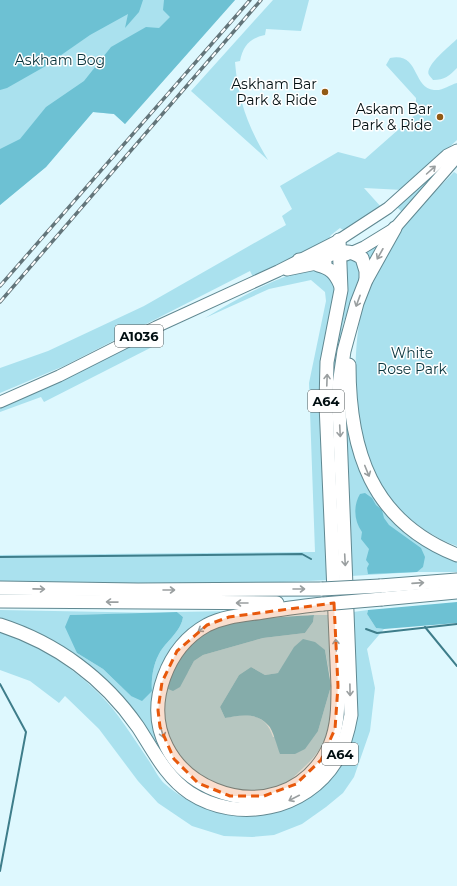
<svg xmlns="http://www.w3.org/2000/svg" width="457" height="886" font-family="Montserrat,sans-serif">
<rect width="100%" height="100%" fill="#def8fe"/>
<!-- green -->
<g fill="#aae1ee">
<polygon points="0,0 235,0 125,124 114,114 93,112 46,167 0,205"/>
<path d="M273,0H309L301,31L266,29L265,35C250,38 243,46 240,61L235,62C238,100 248,127 268,160L191,91Z"/>
<path d="M457,39V68C449,76 445,80 433,80C432,78 430,77 429,75C424,66 451,45 457,39Z"/>
<path d="M390,58C420,52 412,88 434,90C443,91 449,85 457,83V140L403,190L364,188L382,208L345,231L340,228L331,235L328,241L253,277L250,271L64,366L0,393V368L48,351L144,306L286,225L282,216L292,209L280,186L338,152L365,159L416,114V98L386,65Z"/>
<polygon points="450,158 408,205 402,212 397,207"/>
<path d="M454,172L457,174V546C424,535 388,504 371,473C351,433 351,332 367,291C386,241 418,209 454,172Z"/>
<polygon points="381,240 368,264 360,252"/>
<polygon points="349,259 353,259 358,266 360,278 343,324 334,382 332,373 344,261"/>
<path d="M308,269L328,272L335,287L329,580C219,586 110,583 0,582V555L315,552L309,383L326,301L325,292L311,280L269,289L205,318C238,299 271,279 308,269Z"/>
<polygon points="146,338 151,339 156,345 44,402 41,397 0,412 0,407"/>
<polygon points="348,421 371,489 457,558 457,572 417,572 351,576 343,422"/>
<path d="M0,610L161,613L71,615L77,653L103,669L131,696L152,691C151,679 153,665 159,654C166,641 181,632 183,617L177,612L234,611L167,657L157,677L153,698L152,719L167,760L122,698L0,620Z"/>
<path d="M368,610L367,614L376,628L384,629L367,649L375,688L370,731L354,777L343,793L326,807L302,824L274,835L252,837L224,836L192,826L158,803L138,781L99,729L65,696L59,703L30,681L0,670V632C45,645 98,684 124,724C133,737 142,750 151,764C155,770 159,779 165,784C211,824 278,830 323,785C333,775 345,762 348,748C351,736 349,721 350,708C351,676 352,644 353,612Z"/>
<path d="M314,615H329L331,681L325,650L278,673L265,675L251,667L239,675L220,707L225,718C247,713 265,712 273,737L318,731L331,686C334,720 329,745 303,768C297,774 289,782 281,785C237,805 183,776 166,733C161,719 164,696 168,682L188,672L194,661L203,655L263,638L305,633L313,622Z"/>
</g>
<!-- forest -->
<g fill="#6dc1d3">
<polygon points="0,0 143,0 139,12 125,28 128,14 90,35 44,67 7,88 0,90"/>
<polygon points="164,0 235,0 125,124 114,114 93,112 46,167 0,205 0,149 20,139 46,107 84,81 111,47 146,27 159,28 170,17 163,10"/>
<path d="M365,493L372,498L376,505L382,510L384,518L389,525L421,548L425,557L423,567L417,572L368,574L367,568L369,564L366,560L369,549L361,539L362,532C354,521 353,506 360,494Z"/>
<polygon points="457,602 457,623 384,629 376,628 367,614 368,610"/>
<path d="M177,612L183,617C181,632 166,641 159,654C153,665 151,679 152,691L142,701L131,696L103,669L77,653L65,627L70,615Z"/>
<path d="M314,615L313,622L305,633L263,638L203,655L194,661L180,687L173,691L168,689C168,677 173,667 179,658C186,648 195,638 205,633C233,618 283,617 314,615Z"/>
<path d="M303,639L315,642L325,650L331,686L318,731L305,749L295,754H280C277,747 273,729 268,725C257,712 240,715 225,718L220,707L239,675L251,667L265,675L278,673L294,647Z"/>
</g>
<g fill="none" stroke-linecap="round" stroke-linejoin="round">
<!-- stream -->
<g stroke="#3e7d8a" stroke-width="2">
<polyline points="0,557 302,554 311,559"/>
<polyline points="425,627 457,666"/>
<polyline points="366,629 377,633 457,624"/>
<polyline points="0,684 26,732 0,871"/>
</g>
<defs>
<g id="primary">
<polyline points="346,255 364,247 395,228 457,157"/>
<polyline points="287,270 326,262"/>
<polyline points="0,402 59,376 156,327 278,271 339,240 388,208 447,155 457,150"/>
</g>
<g id="highway">
<path d="M299,260C305,260 312,260 317,259C334,254 346,246 362,258L366,271V280"/>
<path d="M318,265C330,268 335,273 340,284"/>
<path d="M349,365C349,450 371,521 457,555"/>
<polyline points="380,586 457,580"/>
<polyline points="0,588 138,590 322,589"/>
<polyline points="382,599 457,592"/>
<polyline points="0,601 277,603"/>
<path d="M323,604C303,606 283,609 263,612C244,615 225,616 207,625C187,636 172,655 164,677C125,784 283,848 330,745C338,726 338,706 338,686L326,404L327,362L341,290L339,240"/>
<path d="M0,625C56,643 104,678 138,727C153,750 166,777 190,793C238,824 306,810 336,761C344,747 348,732 351,715L339,407V385L344,351L357,303L366,280L395,228"/>
</g>
</defs>
<!-- primary casing -->
<use href="#primary" stroke="#608891" stroke-width="13"/>
<!-- highway casing -->
<use href="#highway" stroke="#608891" stroke-width="15"/>
<!-- primary -->
<use href="#primary" stroke="#fff" stroke-width="11"/>
<!-- highway -->
<use href="#highway" stroke="#fff" stroke-width="13"/>
<defs>
<g id="rail">
<polyline points="0,286 250,0"/>
<polyline points="0,302 261,0"/>
</g>
</defs>
<!-- rail casing -->
<use href="#rail" stroke="#63757a" stroke-width="3.5"/>
<!-- rail -->
<use href="#rail" stroke="#fff" stroke-width="2" stroke-dasharray="6" stroke-linecap="butt"/>
<defs>
<g id="highway-bridge">
<polyline points="322,589 380,586"/>
<polyline points="323,604 382,599"/>
</g>
</defs>
<!-- highway-bridge casing -->
<use href="#highway-bridge" stroke="#608891" stroke-width="15" stroke-linecap="butt"/>
<!-- highway-bridge -->
<use href="#highway-bridge" stroke="#fff" stroke-width="13"/>
</g>
<!-- one-way arrows -->
<defs><path id="oneway-shaft" d="M-6 0H5M1.5-3L5.5 0L1.5 3" fill="none" stroke-width="1.6" stroke-linecap="round" stroke-linejoin="round"/></defs>
<g stroke="#9a9fa0">
<use href="#oneway-shaft" transform="translate(431 170) rotate(-42)"/>
<use href="#oneway-shaft" transform="translate(380 254) rotate(119)"/>
<use href="#oneway-shaft" transform="translate(358 301) rotate(110)"/>
<use href="#oneway-shaft" transform="translate(327 380) rotate(-88)"/>
<use href="#oneway-shaft" transform="translate(340 431) rotate(87)"/>
<use href="#oneway-shaft" transform="translate(367 471) rotate(68)"/>
<use href="#oneway-shaft" transform="translate(345 560) rotate(87)"/>
<use href="#oneway-shaft" transform="translate(418 583) rotate(-4)"/>
<use href="#oneway-shaft" transform="translate(39 589) rotate(1)"/>
<use href="#oneway-shaft" transform="translate(299 589)"/>
<use href="#oneway-shaft" transform="translate(169 590)"/>
<use href="#oneway-shaft" transform="translate(112 602) rotate(-179)"/>
<use href="#oneway-shaft" transform="translate(242 603) rotate(-180)"/>
<use href="#oneway-shaft" transform="translate(203 628) rotate(147)"/>
<use href="#oneway-shaft" transform="translate(336 645) rotate(-93)"/>
<use href="#oneway-shaft" transform="translate(350 690) rotate(89)"/>
<use href="#oneway-shaft" transform="translate(162 732) rotate(74)"/>
<use href="#oneway-shaft" transform="translate(294 798) rotate(153)"/>
</g>
<!-- marked area -->
<path fill="#e8590c" fill-opacity="0.2" stroke="#e8590c" stroke-width="3" stroke-dasharray="8 5" stroke-linejoin="round" d="M334,603L338,686L335,729L321,760L296,784L264,796H230L198,783L174,759L160,727L158,710L162,682L177,651L207,625L229,617Z"/>
<!-- markers -->
<g fill="#925a14" stroke="#fff" stroke-width="1.5">
<circle cx="325" cy="92" r="4"/>
<circle cx="440" cy="117" r="4"/>
</g>
<g text-anchor="middle" stroke-width="3" stroke-linejoin="round" paint-order="stroke">
<!-- shield labels -->
<g fill="#fff" stroke="#4e5759" stroke-width="1">
<rect x="115" y="325" width="48" height="22" rx="3"/>
<rect x="308" y="390" width="36" height="22" rx="3"/>
<rect x="322" y="743" width="36" height="22" rx="3"/>
</g>
<g font-size="13" font-weight="bold" fill="#020f12">
<text x="139" y="341">A1036</text>
<text x="326" y="406">A64</text>
<text x="340" y="759">A64</text>
</g>
<!-- park labels -->
<g font-size="14" fill="#0a343c" stroke="#fff">
<text x="60" y="65">Askham Bog</text>
<text x="412" y="358">White<tspan x="412" dy="16">Rose Park</tspan></text>
</g>
<!-- poi labels -->
<g font-size="14" fill="#020f12" stroke="#fff" text-anchor="end">
<text x="317" y="89">Askham Bar<tspan x="317" dy="16">Park &amp; Ride</tspan></text>
<text x="432" y="114">Askam Bar<tspan x="432" dy="16">Park &amp; Ride</tspan></text>
</g>
</g>
</svg>
